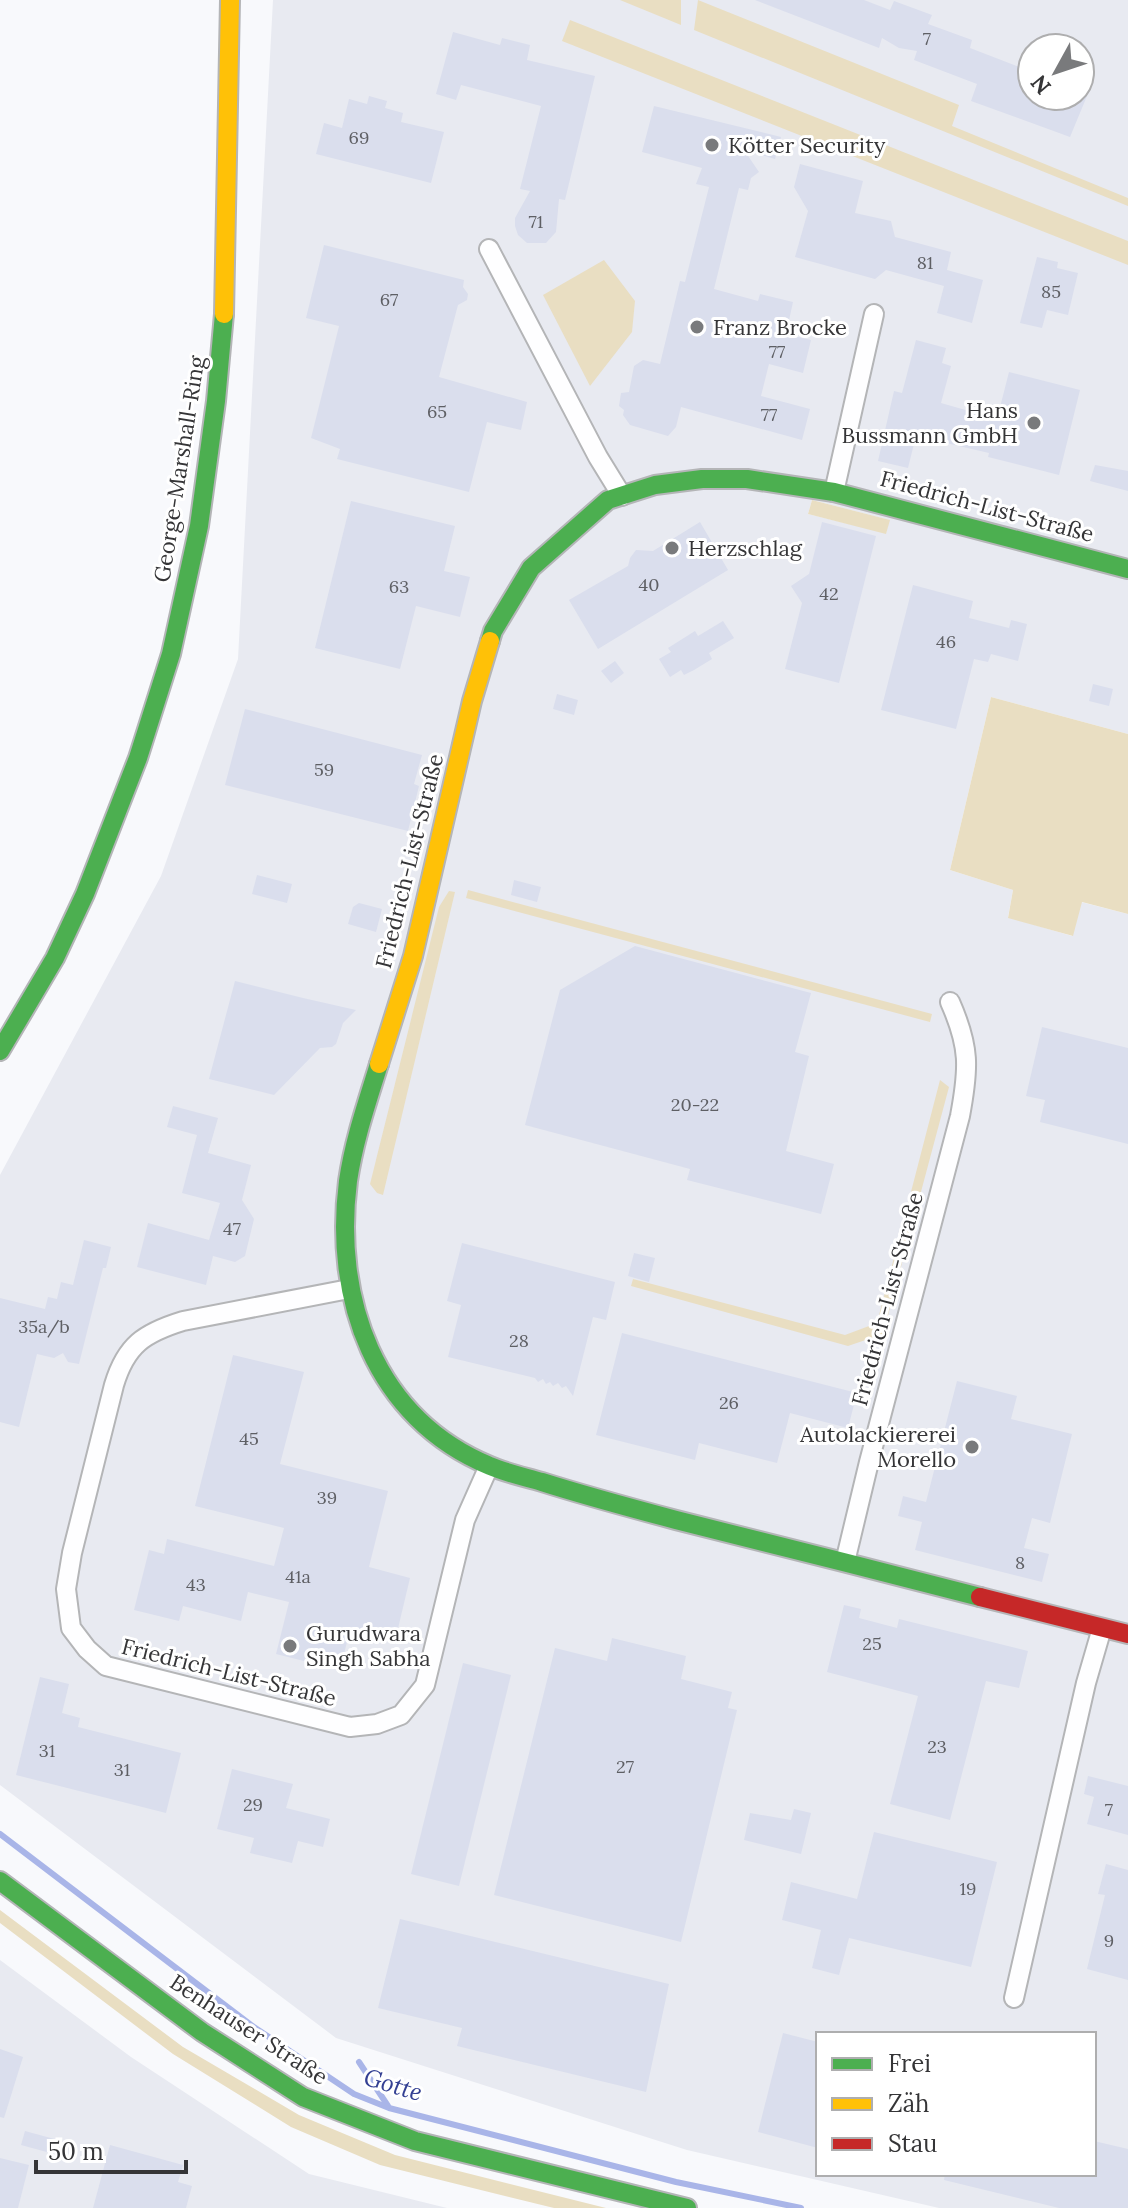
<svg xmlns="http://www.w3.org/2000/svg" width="1128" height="2208" font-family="Lora,serif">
<rect width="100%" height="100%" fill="#f8f9fc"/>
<!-- built -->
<g fill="#e8eaf1" fill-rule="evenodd">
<path d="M273,0H1128V734L991,697L950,870L1013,890L1008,917L1072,936L1081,902L1128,914V2208H939L687,2150L336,2038L0,1785V1175L161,876L238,659ZM1032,48H1080V96H1032ZM812,500L889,520L886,533L808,514ZM818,2034H1094V2174H818Z"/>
<polygon points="0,1960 131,2057 309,2174 447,2208 0,2208"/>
</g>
<!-- green -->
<g fill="#e9dec2">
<polygon points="620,0 681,0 681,25"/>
<polygon points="698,0 959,105 952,126 1128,198 1128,206 694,30"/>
<polygon points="570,20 1128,241 1128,265 562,41"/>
<polygon points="604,260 635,301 632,332 590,386 543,295"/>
<polygon points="812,500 890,520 886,534 808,514"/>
<polygon points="991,697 1128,734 1128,914 1082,902 1073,936 1008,918 1013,890 950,870"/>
<polygon points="468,890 932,1014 930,1022 466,898"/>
<polygon points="449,891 455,892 383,1195 377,1193 370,1184 439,907"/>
<polygon points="940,1080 949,1087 883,1334 848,1346 631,1286 633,1279 845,1335 877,1323"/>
<polygon points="0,1910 183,2047 299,2115 395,2155 606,2208 554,2208 380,2165 291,2127 173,2054 0,1923"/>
</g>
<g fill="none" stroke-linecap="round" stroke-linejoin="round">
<!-- stream -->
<g stroke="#a9b5e8" stroke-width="6">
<polyline points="0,1834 251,2025 354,2094 389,2108 676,2182 801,2208"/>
<polyline points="359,2062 388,2106"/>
</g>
</g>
<!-- building -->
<g fill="#dadeed">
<polygon points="755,0 864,0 890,10 894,1 932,15 928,24 972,40 970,48 1032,72 1032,96 1087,96 1070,137 971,101 977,84 914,60 917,51 899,48 882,38 879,48"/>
<polygon points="453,32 500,45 502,38 530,45 527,60 595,76 565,200 559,199 556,232 546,243 527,243 518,235 515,226 515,218 530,191 520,189 541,106 461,85 456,100 436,94"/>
<polygon points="369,96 387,101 385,108 403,113 401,122 444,132 431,183 316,154 324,123 342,128 349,99 367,104"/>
<polygon points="654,106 781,137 775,159 744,150 759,172 751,178 748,190 739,188 714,289 758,301 760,294 793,302 786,334 811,340 803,373 769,364 761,396 810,409 802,440 681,407 676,427 668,436 630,425 623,415 624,410 619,406 621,393 629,392 634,366 643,360 660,364 680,281 685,282 709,187 696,184 702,168 642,152"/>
<polygon points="800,164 863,181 855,213 891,221 895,237 951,252 947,270 983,280 972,323 937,313 944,286 886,270 875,279 795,257 808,211 794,187"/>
<polygon points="324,245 464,280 463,287 468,294 467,300 458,305 439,377 527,402 521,430 487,422 469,492 337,459 340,449 311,438 339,326 306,318"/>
<polygon points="1037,257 1058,262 1057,268 1078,273 1068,315 1047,310 1042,328 1020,323"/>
<polygon points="916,340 946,348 942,363 951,366 941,403 997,419 1009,372 1080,390 1059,475 988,457 989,453 916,436 908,468 878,461 894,391 902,393"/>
<polygon points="1095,465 1128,471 1128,491 1090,481"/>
<polygon points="351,501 455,526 444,571 470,577 460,617 416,606 400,669 315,648"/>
<polygon points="700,522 728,570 598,649 569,600 628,566 630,558 636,550 653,551"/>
<polygon points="822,522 876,536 839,683 785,669 802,603 791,586 809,574"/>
<polygon points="913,585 973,601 969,618 1009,628 1011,620 1027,624 1018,661 991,654 988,662 974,659 956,729 881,710"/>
<polygon points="723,621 734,638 709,653 712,659 694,670 684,675 681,670 670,677 659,659 671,652 668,648 695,631 698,636"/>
<polygon points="615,661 624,673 611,683 601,671"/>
<polygon points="1093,684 1113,689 1109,706 1089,701"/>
<polygon points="557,694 578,700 574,715 553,709"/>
<polygon points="245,709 422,755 414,784 419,786 408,831 225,785"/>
<polygon points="257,875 292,884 287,903 252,894"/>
<polygon points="514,880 541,887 537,902 511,895"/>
<polygon points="359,903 382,909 376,932 348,924 353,907"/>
<polygon points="635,946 811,993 795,1052 809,1056 786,1151 834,1164 821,1214 687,1180 690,1169 525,1125 560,990"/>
<polygon points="235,981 303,998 356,1010 343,1023 336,1044 332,1047 320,1048 274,1095 209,1079"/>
<polygon points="1042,1027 1128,1048 1128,1144 1040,1122 1045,1100 1026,1096"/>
<polygon points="173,1106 218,1118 208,1153 251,1165 242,1200 254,1219 245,1256 235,1262 213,1256 206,1285 137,1267 148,1223 209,1240 220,1203 182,1193 197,1135 167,1127"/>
<polygon points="84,1240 111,1247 106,1268 103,1268 79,1364 68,1362 63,1353 54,1358 37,1354 19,1427 0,1422 0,1298 45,1309 48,1297 57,1299 61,1282 73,1285"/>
<polygon points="462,1243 615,1282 606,1320 593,1317 573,1396 566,1386 562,1388 558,1383 553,1386 550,1382 546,1384 543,1379 538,1382 535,1378 448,1357 461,1305 447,1301"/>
<polygon points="634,1253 655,1258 649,1282 628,1276"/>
<polygon points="622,1333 857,1393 848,1428 790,1413 777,1463 699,1443 695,1460 596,1435"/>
<polygon points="233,1355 304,1372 280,1464 388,1491 369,1567 410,1578 395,1641 350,1630 340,1670 276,1654 289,1602 248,1592 241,1621 183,1606 179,1621 134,1610 149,1550 164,1554 167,1539 274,1566 284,1528 195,1506"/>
<polygon points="957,1381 1017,1396 1011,1419 1072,1434 1050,1523 1032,1518 1024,1548 1049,1554 1042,1582 915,1550 922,1522 898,1516 903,1496 926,1502"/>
<polygon points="844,1605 861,1609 859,1618 897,1628 899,1619 1028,1651 1019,1688 986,1681 950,1820 890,1804 918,1696 827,1672"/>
<polygon points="612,1638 686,1656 681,1679 732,1692 728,1708 737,1710 681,1942 494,1895 555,1648 607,1661"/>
<polygon points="463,1663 511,1675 459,1886 411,1874"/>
<polygon points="40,1677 69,1684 62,1713 80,1718 78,1727 181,1753 166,1813 16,1775"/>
<polygon points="232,1769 293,1784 286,1808 330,1819 323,1847 298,1841 292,1863 250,1853 254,1838 217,1829"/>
<polygon points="1088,1776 1128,1786 1128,1835 1087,1824 1094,1797 1084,1794"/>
<polygon points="794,1809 811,1813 801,1854 744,1840 750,1813 791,1820"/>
<polygon points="874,1832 997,1862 971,1967 849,1938 839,1975 812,1968 821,1930 782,1920 791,1882 857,1899"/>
<polygon points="1106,1864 1128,1870 1128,1980 1087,1969 1105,1895 1098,1894"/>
<polygon points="400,1919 669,1984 646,2092 457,2046 462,2028 378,2008"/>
<polygon points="783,2033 818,2042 818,2148 758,2132"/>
<polygon points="0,2049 23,2057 4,2118 0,2117"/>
<polygon points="25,2131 69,2143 65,2157 21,2145"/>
<polygon points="1094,2141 1128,2149 1128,2208 1059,2208 944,2180 945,2174 1094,2174"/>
<polygon points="110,2145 183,2165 178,2182 192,2186 186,2208 93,2208"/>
<polygon points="0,2158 29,2165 18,2208 0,2208"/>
</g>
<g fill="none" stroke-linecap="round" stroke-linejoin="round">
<defs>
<g id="street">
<polyline points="489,249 598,457 622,496"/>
<polyline points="834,492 874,314"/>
<path d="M349,1289L183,1321C144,1333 126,1345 114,1385L72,1553L66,1589L71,1628L87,1649L106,1666L350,1727L377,1724L401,1715L425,1685L465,1520L489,1466"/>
<path d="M845,1562L869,1462L960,1116C969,1068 970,1047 950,1002"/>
<polyline points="1014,1998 1086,1683 1102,1628"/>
</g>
<g id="fast">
<polyline points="490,641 493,631 531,568 608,500 655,485 702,479 747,479 834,492 1128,569"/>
<polyline points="0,1051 55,958 85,894 138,758 171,654 199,526 216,401 224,314"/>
<path d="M379,1064C367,1103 354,1140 348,1181C333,1298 374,1418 490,1466C506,1473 525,1477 542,1482C586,1496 631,1508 676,1520C777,1545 879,1571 980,1597"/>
<polyline points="0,1881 202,2032 303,2097 415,2141 687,2208"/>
</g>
<g id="slow">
<polyline points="224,314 230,0"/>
<polyline points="379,1064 413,956 472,701 490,641"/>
</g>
<polyline id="jam" points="980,1597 1128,1634"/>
</defs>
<!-- street casing -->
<use href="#street" stroke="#b4b5b7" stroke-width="22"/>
<!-- fast casing -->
<use href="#fast" stroke="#b4b5b7" stroke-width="22"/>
<!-- slow casing -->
<use href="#slow" stroke="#b4b5b7" stroke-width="22"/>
<!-- jam casing -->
<use href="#jam" stroke="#b4b5b7" stroke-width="22"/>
<!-- street -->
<use href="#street" stroke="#fefeff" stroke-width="18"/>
<!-- fast -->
<use href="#fast" stroke="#4caf50" stroke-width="18"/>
<!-- slow -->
<use href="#slow" stroke="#ffc107" stroke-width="18"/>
<!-- jam -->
<use href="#jam" stroke="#c62828" stroke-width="18"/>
</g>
<!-- markers -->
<g fill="#797a7c" stroke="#fff" stroke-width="3">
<circle cx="712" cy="145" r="8"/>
<circle cx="697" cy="327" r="8"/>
<circle cx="1034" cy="423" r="8"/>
<circle cx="672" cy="548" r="8"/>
<circle cx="972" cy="1447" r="8"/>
<circle cx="290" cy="1646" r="8"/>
</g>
<g text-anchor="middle" stroke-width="6" stroke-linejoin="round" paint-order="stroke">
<!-- number labels -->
<g font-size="18" fill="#5e5f64">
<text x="927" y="45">7</text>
<text x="359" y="144">69</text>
<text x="536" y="228">71</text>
<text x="925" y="269">81</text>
<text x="1051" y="298">85</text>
<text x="389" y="306">67</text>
<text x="777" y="358">77</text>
<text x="437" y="418">65</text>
<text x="769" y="421">77</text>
<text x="649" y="591">40</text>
<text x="399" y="593">63</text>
<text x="829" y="600">42</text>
<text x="946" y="648">46</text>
<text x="324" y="776">59</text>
<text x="695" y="1111">20-22</text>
<text x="232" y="1235">47</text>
<text x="44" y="1333">35a/b</text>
<text x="519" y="1347">28</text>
<text x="729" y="1409">26</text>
<text x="249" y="1445">45</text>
<text x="327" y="1504">39</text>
<text x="1020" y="1569">8</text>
<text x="298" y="1583">41a</text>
<text x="196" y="1591">43</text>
<text x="872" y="1650">25</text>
<text x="937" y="1753">23</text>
<text x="47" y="1757">31</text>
<text x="625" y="1773">27</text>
<text x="122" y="1776">31</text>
<text x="253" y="1811">29</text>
<text x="1109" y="1816">7</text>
<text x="968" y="1895">19</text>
<text x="1109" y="1947">9</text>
</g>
<!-- poi labels -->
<g font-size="22" fill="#353537" stroke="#fff" text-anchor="start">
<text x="728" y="153">Kötter Security</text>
<text x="713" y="335">Franz Brocke</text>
<text x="1018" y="418" text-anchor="end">Hans<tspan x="1018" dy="25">Bussmann GmbH</tspan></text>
<text x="688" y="556">Herzschlag</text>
<text x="956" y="1442" text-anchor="end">Autolackiererei<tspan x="956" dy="25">Morello</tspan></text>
<text x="306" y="1641">Gurudwara<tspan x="306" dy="25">Singh Sabha</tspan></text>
</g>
<!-- street labels -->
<g font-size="22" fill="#353537" stroke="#fff">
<text transform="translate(179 469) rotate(-81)" y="8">George-Marshall-Ring</text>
<text transform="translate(987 506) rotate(15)" y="8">Friedrich-List-Straße</text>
<text transform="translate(409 861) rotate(-76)" y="8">Friedrich-List-Straße</text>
<text transform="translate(887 1299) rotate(-75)" y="8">Friedrich-List-Straße</text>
<text transform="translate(229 1672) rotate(14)" y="8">Friedrich-List-Straße</text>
<text transform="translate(249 2029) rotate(33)" y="8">Benhauser Straße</text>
</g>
<!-- water labels -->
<g font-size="24" font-style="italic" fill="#344093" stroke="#fff">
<text transform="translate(393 2085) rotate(17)" y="8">Gotte</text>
</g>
</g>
<!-- legend -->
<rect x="816" y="2032" width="280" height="144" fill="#ffffff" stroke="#aeaeaf" stroke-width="2"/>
<rect x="832" y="2058" width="40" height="12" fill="#4caf50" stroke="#aeaeaf" stroke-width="2"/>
<text x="888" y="2072" font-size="24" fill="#353537">Frei</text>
<rect x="832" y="2098" width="40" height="12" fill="#ffc107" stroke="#aeaeaf" stroke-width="2"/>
<text x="888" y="2112" font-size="24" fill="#353537">Zäh</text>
<rect x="832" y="2138" width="40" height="12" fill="#c62828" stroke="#aeaeaf" stroke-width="2"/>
<text x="888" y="2152" font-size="24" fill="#353537">Stau</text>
<!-- north arrow -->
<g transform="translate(1056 72) rotate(230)"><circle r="38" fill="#ffffff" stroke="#aeaeaf" stroke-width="2"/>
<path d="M0-6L14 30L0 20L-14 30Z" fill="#797a7c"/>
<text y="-12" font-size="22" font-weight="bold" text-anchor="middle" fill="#353537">N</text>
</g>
<!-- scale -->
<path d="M36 2160v12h150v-12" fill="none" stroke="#353537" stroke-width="4"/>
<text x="48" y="2160" font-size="24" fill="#353537" stroke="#ffffff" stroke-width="6" paint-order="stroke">50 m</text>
</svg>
